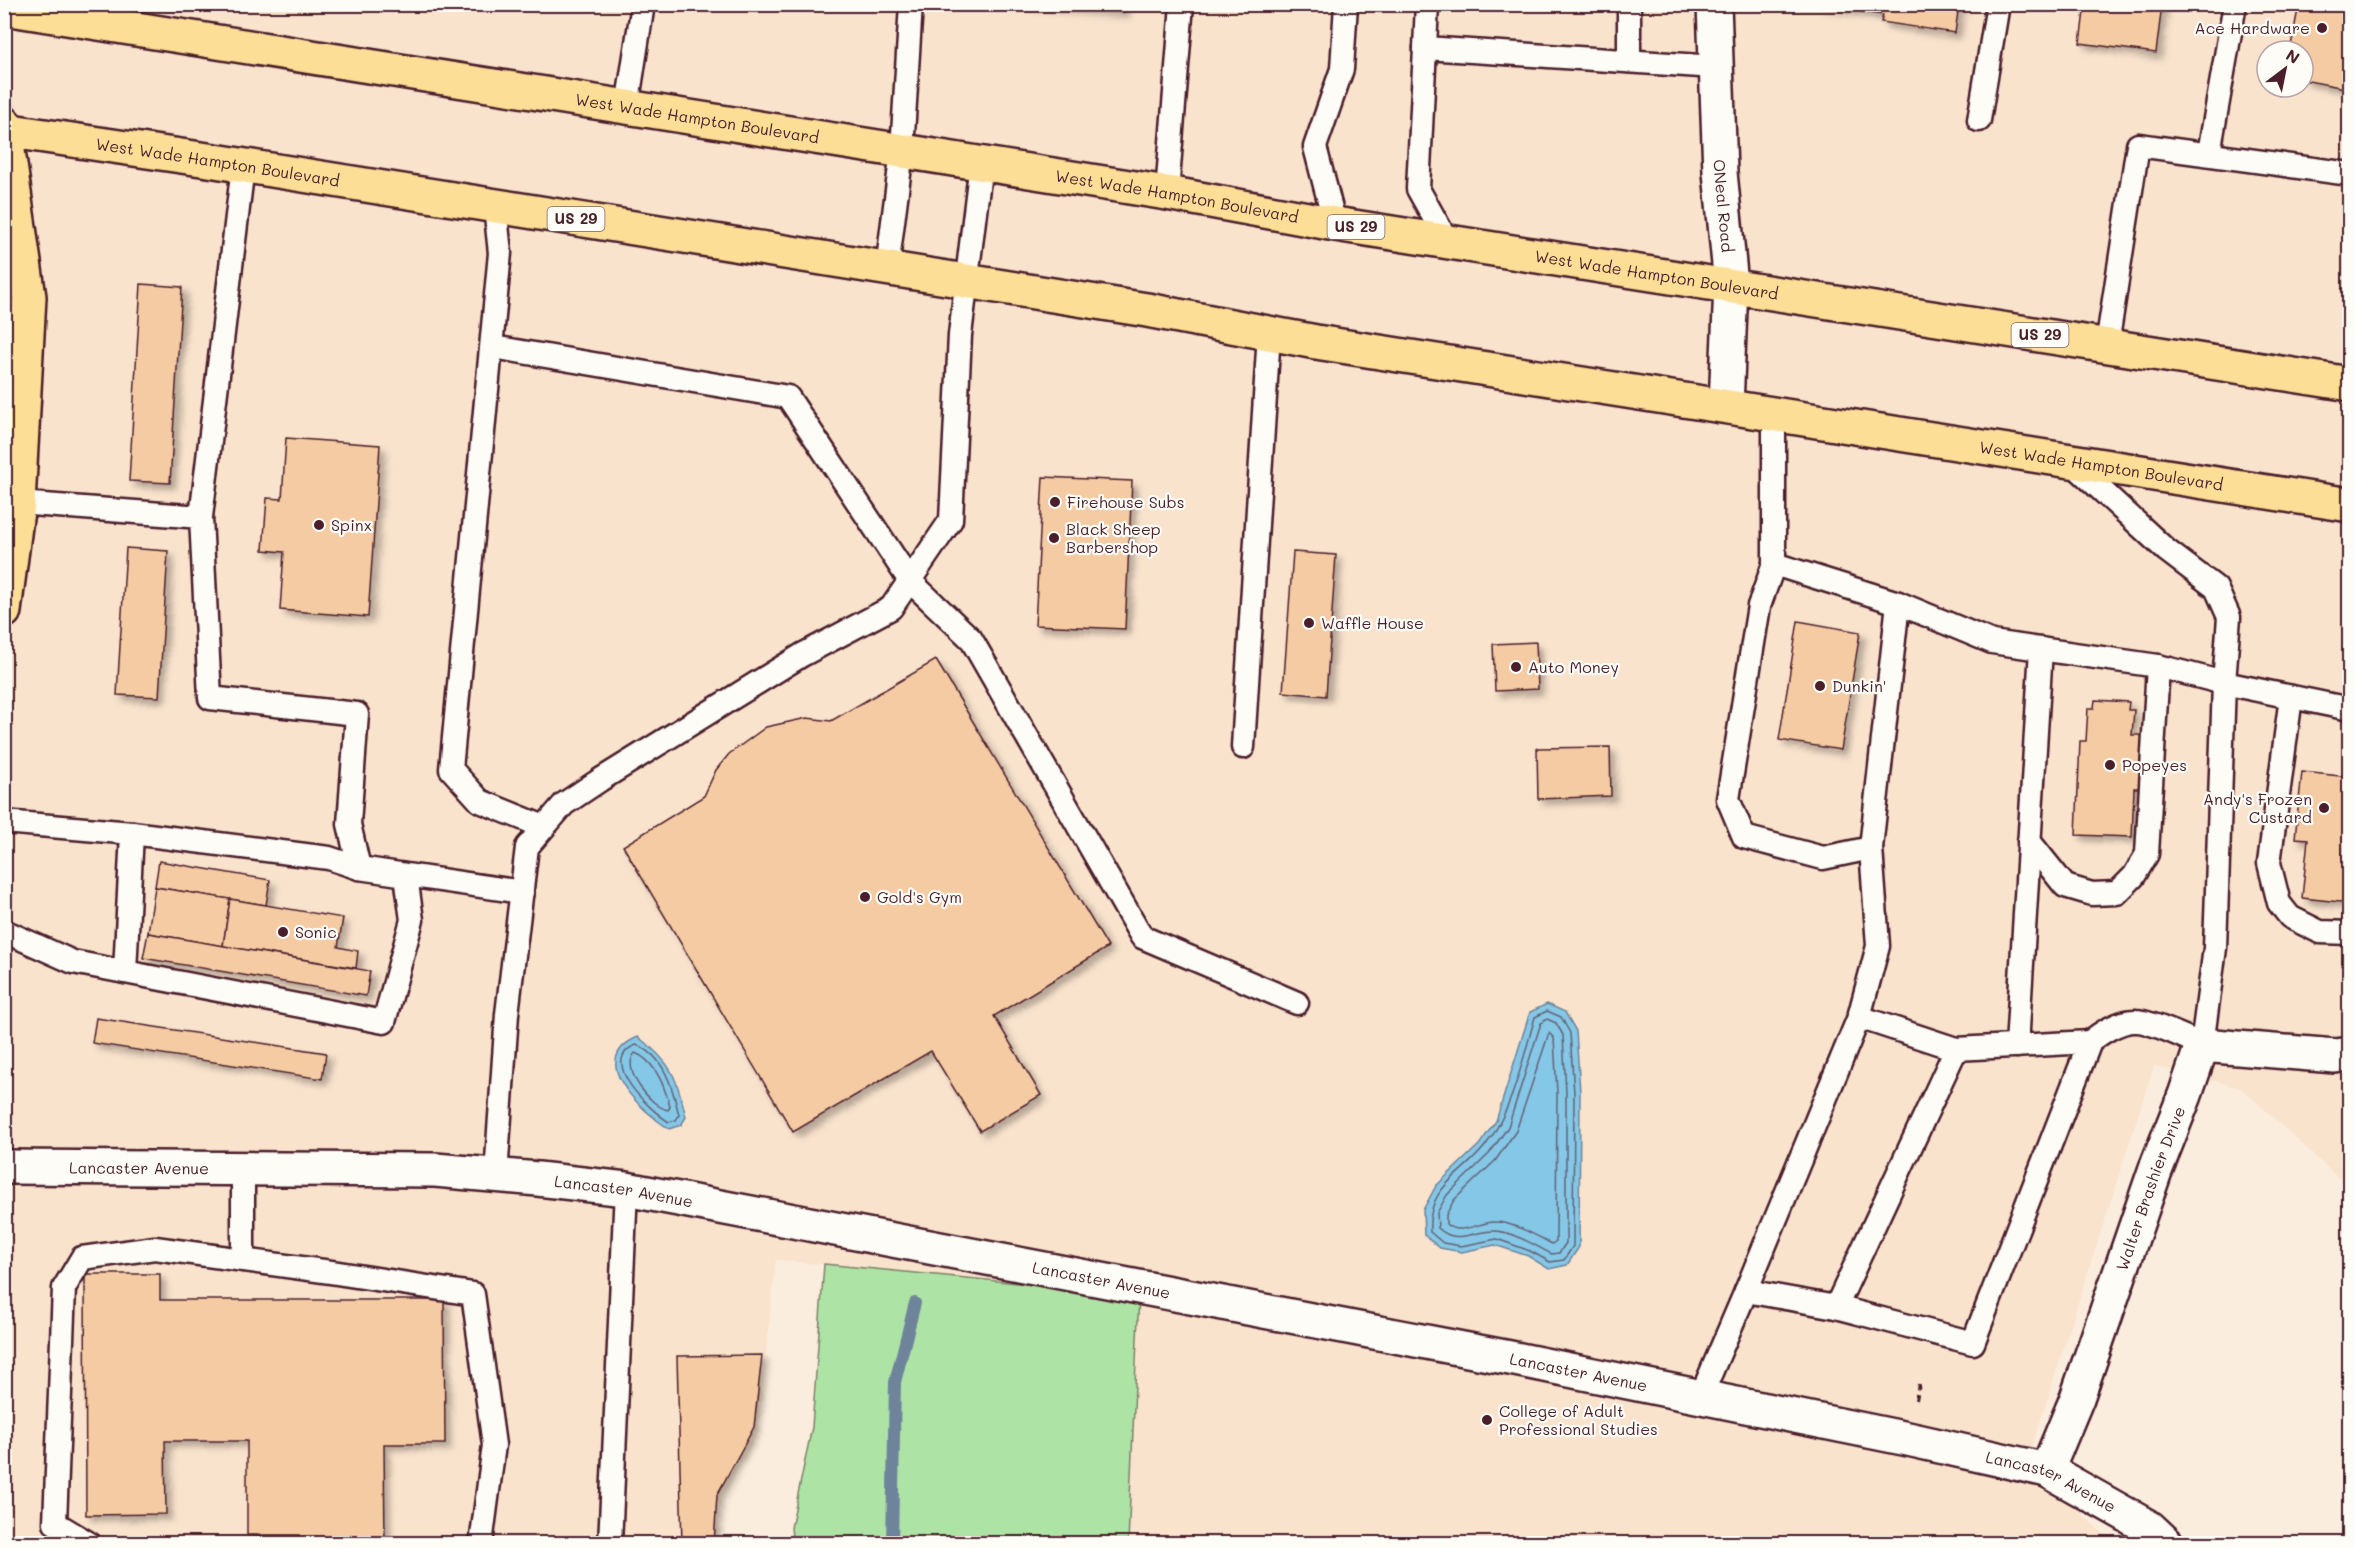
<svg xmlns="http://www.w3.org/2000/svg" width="2354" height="1548" font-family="Mali,sans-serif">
<defs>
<filter id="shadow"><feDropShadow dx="5.5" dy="5.5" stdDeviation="3" flood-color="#0004"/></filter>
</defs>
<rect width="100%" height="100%" fill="#fbedde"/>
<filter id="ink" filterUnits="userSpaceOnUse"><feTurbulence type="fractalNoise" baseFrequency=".0167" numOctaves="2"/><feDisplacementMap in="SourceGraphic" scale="12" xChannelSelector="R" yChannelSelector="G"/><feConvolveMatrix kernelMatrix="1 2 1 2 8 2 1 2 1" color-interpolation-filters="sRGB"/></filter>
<g filter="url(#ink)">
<!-- built -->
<path fill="#f9e3cd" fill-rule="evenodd" d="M5,5H2349V1188L2241,1088L2154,1066L2027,1463L2113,1543H1128L1139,1295L776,1260L758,1432L721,1498L718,1543L5,1544ZM2267,51H2303V87H2267Z"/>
<!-- green -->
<polygon fill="#aee3a6" stroke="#7c8168" stroke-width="1.5" points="824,1264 1139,1295 1128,1543 793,1544 791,1528 812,1427"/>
<!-- water -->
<g fill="#85c7e6" stroke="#6d849b" stroke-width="1.5">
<polygon points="1547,1004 1565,1012 1576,1031 1580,1092 1579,1247 1567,1265 1549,1269 1528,1256 1495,1245 1462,1252 1440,1248 1424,1235 1423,1210 1436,1186 1479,1145 1496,1121 1530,1012"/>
<path d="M638,1037C672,1062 677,1078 686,1117L681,1125L669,1129C642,1111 584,1060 638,1037Z"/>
</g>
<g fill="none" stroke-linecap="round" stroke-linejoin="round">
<!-- shore -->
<g stroke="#626276" stroke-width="1.5">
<path d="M1547,1011L1561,1017L1570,1033L1574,1093L1573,1246L1564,1260L1550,1262L1530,1251L1497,1239L1461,1246L1443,1243L1430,1232C1427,1185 1461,1177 1485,1146C1512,1112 1523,1059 1535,1017Z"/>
<path d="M1547,1019L1556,1023L1563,1035L1566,1093V1243L1559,1253L1552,1254C1535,1246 1515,1232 1495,1231C1473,1230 1457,1246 1438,1228L1437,1213L1447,1195L1489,1154L1508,1127L1541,1023Z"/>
<path d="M1549,1033L1554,1038L1557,1093L1556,1241L1552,1244C1538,1236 1509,1221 1493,1222C1478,1223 1459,1236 1446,1224V1215L1454,1200L1495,1161L1516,1131Z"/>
<path d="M636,1045C664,1054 673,1089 679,1115L676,1120L669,1122C651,1111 596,1061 636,1045Z"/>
<path d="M635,1053C656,1061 665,1087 670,1107L668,1110C652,1107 620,1070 635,1053Z"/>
</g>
<!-- stream -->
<polyline stroke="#6d849b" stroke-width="12" points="892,1544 895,1382 915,1303"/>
</g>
<!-- building -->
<g fill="#f5cba4" stroke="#4a1f2b" stroke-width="1.5" filter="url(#shadow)">
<polygon points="1023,4 1124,4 1124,12"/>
<polygon points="1959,4 1955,33 1881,22 1883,15 1818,5"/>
<polygon points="2085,4 2162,4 2156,53 2080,43"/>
<polygon points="2299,4 2350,4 2350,89 2303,80 2303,51 2290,51"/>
<polygon points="141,284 182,287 170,483 129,481"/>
<polygon points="286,438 380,445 368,617 280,610 284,552 263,550 267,498 282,499"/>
<polygon points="1043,477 1132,481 1125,629 1035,625"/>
<polygon points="126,548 168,551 159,697 117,695"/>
<polygon points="1293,552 1336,555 1326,696 1283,692"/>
<polygon points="1798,621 1860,632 1841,750 1779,740"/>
<polygon points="1536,642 1538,689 1495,691 1493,644"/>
<polygon points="936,660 1108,947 994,1016 1041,1095 980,1131 931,1051 793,1132 623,846 704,796 716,770 729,754 766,727 807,718 831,721"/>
<polygon points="2095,700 2129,702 2128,710 2134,710 2132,735 2143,735 2140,788 2134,788 2132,837 2076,835 2080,741 2086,741 2088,708 2094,708"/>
<polygon points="1610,747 1611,796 1538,799 1537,748"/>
<polygon points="2302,772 2350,777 2350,903 2302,898 2308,839 2295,838"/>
<polygon points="159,861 270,880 266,905 155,887"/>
<polygon points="155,887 230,899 223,946 148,933"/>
<polygon points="230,899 343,918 338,947 358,951 356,968 223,946"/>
<polygon points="148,933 370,971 366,996 143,958"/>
<polygon points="96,1018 326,1053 322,1079 92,1043"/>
<polygon points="85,1274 160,1274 160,1300 444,1300 445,1444 384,1444 385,1544 299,1544 299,1535 247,1535 247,1441 165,1441 166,1514 86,1515"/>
<polygon points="762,1355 754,1427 717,1495 714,1544 682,1544 677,1356"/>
</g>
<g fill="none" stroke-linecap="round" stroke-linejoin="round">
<defs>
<g id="lane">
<polyline points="1629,4 1629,61"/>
<polyline points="1425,48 1427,4"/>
<polyline points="627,107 643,4"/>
<polyline points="1979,120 1998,4"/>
<polyline points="2209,153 2235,4"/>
<polyline points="1167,193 1182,4"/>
<polyline points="495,206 500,253 451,769 480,801 544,827"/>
<polyline points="1335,224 1315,147 1342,69 1346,4"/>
<polyline points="1447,241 1418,189 1425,48 1716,67"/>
<polyline points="887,269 902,151 911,4"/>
<polyline points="2107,345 2138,145 2350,174"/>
<polyline points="493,347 788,397 910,581 971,639 1142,937 1297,1003"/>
<polyline points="2069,460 2166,550 2216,588 2229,617 2224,683 2350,709"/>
<polyline points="18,503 201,517 210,698 357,714 349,824 359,868"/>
<polyline points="201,517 243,166"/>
<polyline points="1774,564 1759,606 1728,799 1744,837 1823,858 1871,848"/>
<polyline points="2291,697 2269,863 2279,903 2290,917 2320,932 2350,933"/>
<polyline points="1243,747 1269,333"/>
<polyline points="4,822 132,833 125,972 73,962 4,931"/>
<polyline points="132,833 329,858 359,868 522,892"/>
<polyline points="2029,841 2065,886 2092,894 2117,893 2134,876 2147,854 2158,666"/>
<polyline points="125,972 384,1022 412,920 406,876"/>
<polyline points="2017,1046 2041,649"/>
<polyline points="1956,1049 2090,1042"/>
<polyline points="496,1175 507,1014 527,847 564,804 600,780 802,655 891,608 951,520 960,335 981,163"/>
<polyline points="243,1260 243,1169"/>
<path d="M1746,1291L1836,1307L1973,1343L2090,1042C2100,1033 2121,1020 2136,1021C2149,1021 2189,1039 2202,1045L2215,948L2224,683L2158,666L1992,642L1898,603L1774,564V414"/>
<polyline points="1836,1307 1956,1049 1859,1017"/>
<polyline points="1701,1396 1746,1291 1859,1017 1878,946 1871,848 1898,603"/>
<polyline points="90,1544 55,1523 64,1288 82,1258 155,1248 331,1272 473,1294 494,1445 481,1544"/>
<polyline points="610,1544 626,1189"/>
</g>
<g id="street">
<path id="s1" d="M4,1167L435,1170L538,1179L626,1189L1510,1358L1908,1439L2047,1470L2150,1528L2167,1544"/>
<path id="s2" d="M2047,1470L2077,1398L2155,1171L2185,1095L2202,1045L2335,1056L2350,1054"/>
</g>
<g id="secondary">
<path id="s3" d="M1714,4L1720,172L1731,285L1726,406"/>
</g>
<g id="primary">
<path id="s4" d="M4,8L1167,193L1335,224L2350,384"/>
<polyline points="4,123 29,297 18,503 4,611"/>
<path id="s5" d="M4,130L215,161L1147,310L1316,342L2350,505"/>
</g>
</defs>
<!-- lane casing -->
<use href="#lane" stroke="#4a1f2b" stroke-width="27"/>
<!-- street casing -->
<use href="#street" stroke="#4a1f2b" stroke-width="38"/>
<!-- secondary casing -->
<use href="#secondary" stroke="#4a1f2b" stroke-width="38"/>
<!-- primary casing -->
<use href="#primary" stroke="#4a1f2b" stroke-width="38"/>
<!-- path -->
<polyline stroke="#4a1f2b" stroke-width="4" stroke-dasharray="6 4.5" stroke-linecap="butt" points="1916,1400 1919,1384"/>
<!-- lane -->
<use href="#lane" stroke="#fdfcf7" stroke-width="22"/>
<!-- street -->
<use href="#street" stroke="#fdfcf7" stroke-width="33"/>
<!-- secondary -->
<use href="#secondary" stroke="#fdfcf7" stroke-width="33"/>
<!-- primary -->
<use href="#primary" stroke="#fcde96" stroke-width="33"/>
</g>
</g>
<!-- markers -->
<g fill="#4a1f2b" stroke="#fdfcf7" stroke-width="2">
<circle cx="2322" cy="28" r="6"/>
<circle cx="1055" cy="502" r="6"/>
<circle cx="319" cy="525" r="6"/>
<circle cx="1054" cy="538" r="6"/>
<circle cx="1309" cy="623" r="6"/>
<circle cx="1516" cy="667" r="6"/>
<circle cx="1820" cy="686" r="6"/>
<circle cx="2110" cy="765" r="6"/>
<circle cx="2324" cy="808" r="6"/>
<circle cx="865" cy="897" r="6"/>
<circle cx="283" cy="932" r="6"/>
<circle cx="1487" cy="1420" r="6"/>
</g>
<g text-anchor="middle" stroke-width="4.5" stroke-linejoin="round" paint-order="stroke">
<!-- shield labels -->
<g fill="#fdfcf7" stroke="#806168" stroke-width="1.5">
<rect x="547.5" y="207" width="57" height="24" rx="4.5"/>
<rect x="1327.5" y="215" width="57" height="24" rx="4.5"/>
<rect x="2011.5" y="323" width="57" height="24" rx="4.5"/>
</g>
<g font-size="15" font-weight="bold" fill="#4a1f2b">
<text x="576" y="224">US 29</text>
<text x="1356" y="232">US 29</text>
<text x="2040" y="340">US 29</text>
</g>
<!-- poi labels -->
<g font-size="16" fill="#4a1f2b" stroke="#fdfcf7" text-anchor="start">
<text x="2310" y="34" text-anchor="end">Ace Hardware</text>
<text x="1067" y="508">Firehouse Subs</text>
<text x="331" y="531">Spinx</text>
<text x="1066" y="535">Black Sheep<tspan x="1066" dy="18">Barbershop</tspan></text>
<text x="1321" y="629">Waffle House</text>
<text x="1528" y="673">Auto Money</text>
<text x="1832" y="692">Dunkin'</text>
<text x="2122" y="771">Popeyes</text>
<text x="2312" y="805" text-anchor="end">Andy's Frozen<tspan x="2312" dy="18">Custard</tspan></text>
<text x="877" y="903">Gold's Gym</text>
<text x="295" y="938">Sonic</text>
<text x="1499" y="1417">College of Adult<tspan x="1499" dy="18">Professional Studies</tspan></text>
</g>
<!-- street labels -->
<g font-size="16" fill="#4a1f2b" stroke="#fdfcf7">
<text dy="6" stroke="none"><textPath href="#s4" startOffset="702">West Wade Hampton Boulevard</textPath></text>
<text dy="6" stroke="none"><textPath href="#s5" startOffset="216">West Wade Hampton Boulevard</textPath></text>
<text dy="6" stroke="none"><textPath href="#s4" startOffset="1188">West Wade Hampton Boulevard</textPath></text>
<text dy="6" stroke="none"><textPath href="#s3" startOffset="202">ONeal Road</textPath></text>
<text dy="6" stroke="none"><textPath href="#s4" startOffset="1674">West Wade Hampton Boulevard</textPath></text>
<text dy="6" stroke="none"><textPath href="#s5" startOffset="2124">West Wade Hampton Boulevard</textPath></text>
<text dy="6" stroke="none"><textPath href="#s1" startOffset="135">Lancaster Avenue</textPath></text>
<text dy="6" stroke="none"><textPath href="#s2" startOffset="300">Walter Brashier Drive</textPath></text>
<text dy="6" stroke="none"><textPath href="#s1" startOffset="621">Lancaster Avenue</textPath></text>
<text dy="6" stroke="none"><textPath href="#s1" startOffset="1107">Lancaster Avenue</textPath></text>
<text dy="6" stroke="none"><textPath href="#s1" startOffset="1593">Lancaster Avenue</textPath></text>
<text dy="6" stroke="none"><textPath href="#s1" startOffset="2079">Lancaster Avenue</textPath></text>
</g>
</g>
<!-- margin -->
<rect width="2354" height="1548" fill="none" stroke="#fdfcf7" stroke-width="24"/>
<rect x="12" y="12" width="2330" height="1524" fill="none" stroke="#4a1f2b" stroke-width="2" filter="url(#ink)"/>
<!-- north arrow -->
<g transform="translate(2285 69) rotate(32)"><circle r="28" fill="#fdfcf7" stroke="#b5a4a5" stroke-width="1.5"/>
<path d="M0-4.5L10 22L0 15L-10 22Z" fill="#4a1f2b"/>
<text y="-9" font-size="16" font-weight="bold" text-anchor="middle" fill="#4a1f2b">N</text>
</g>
</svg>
